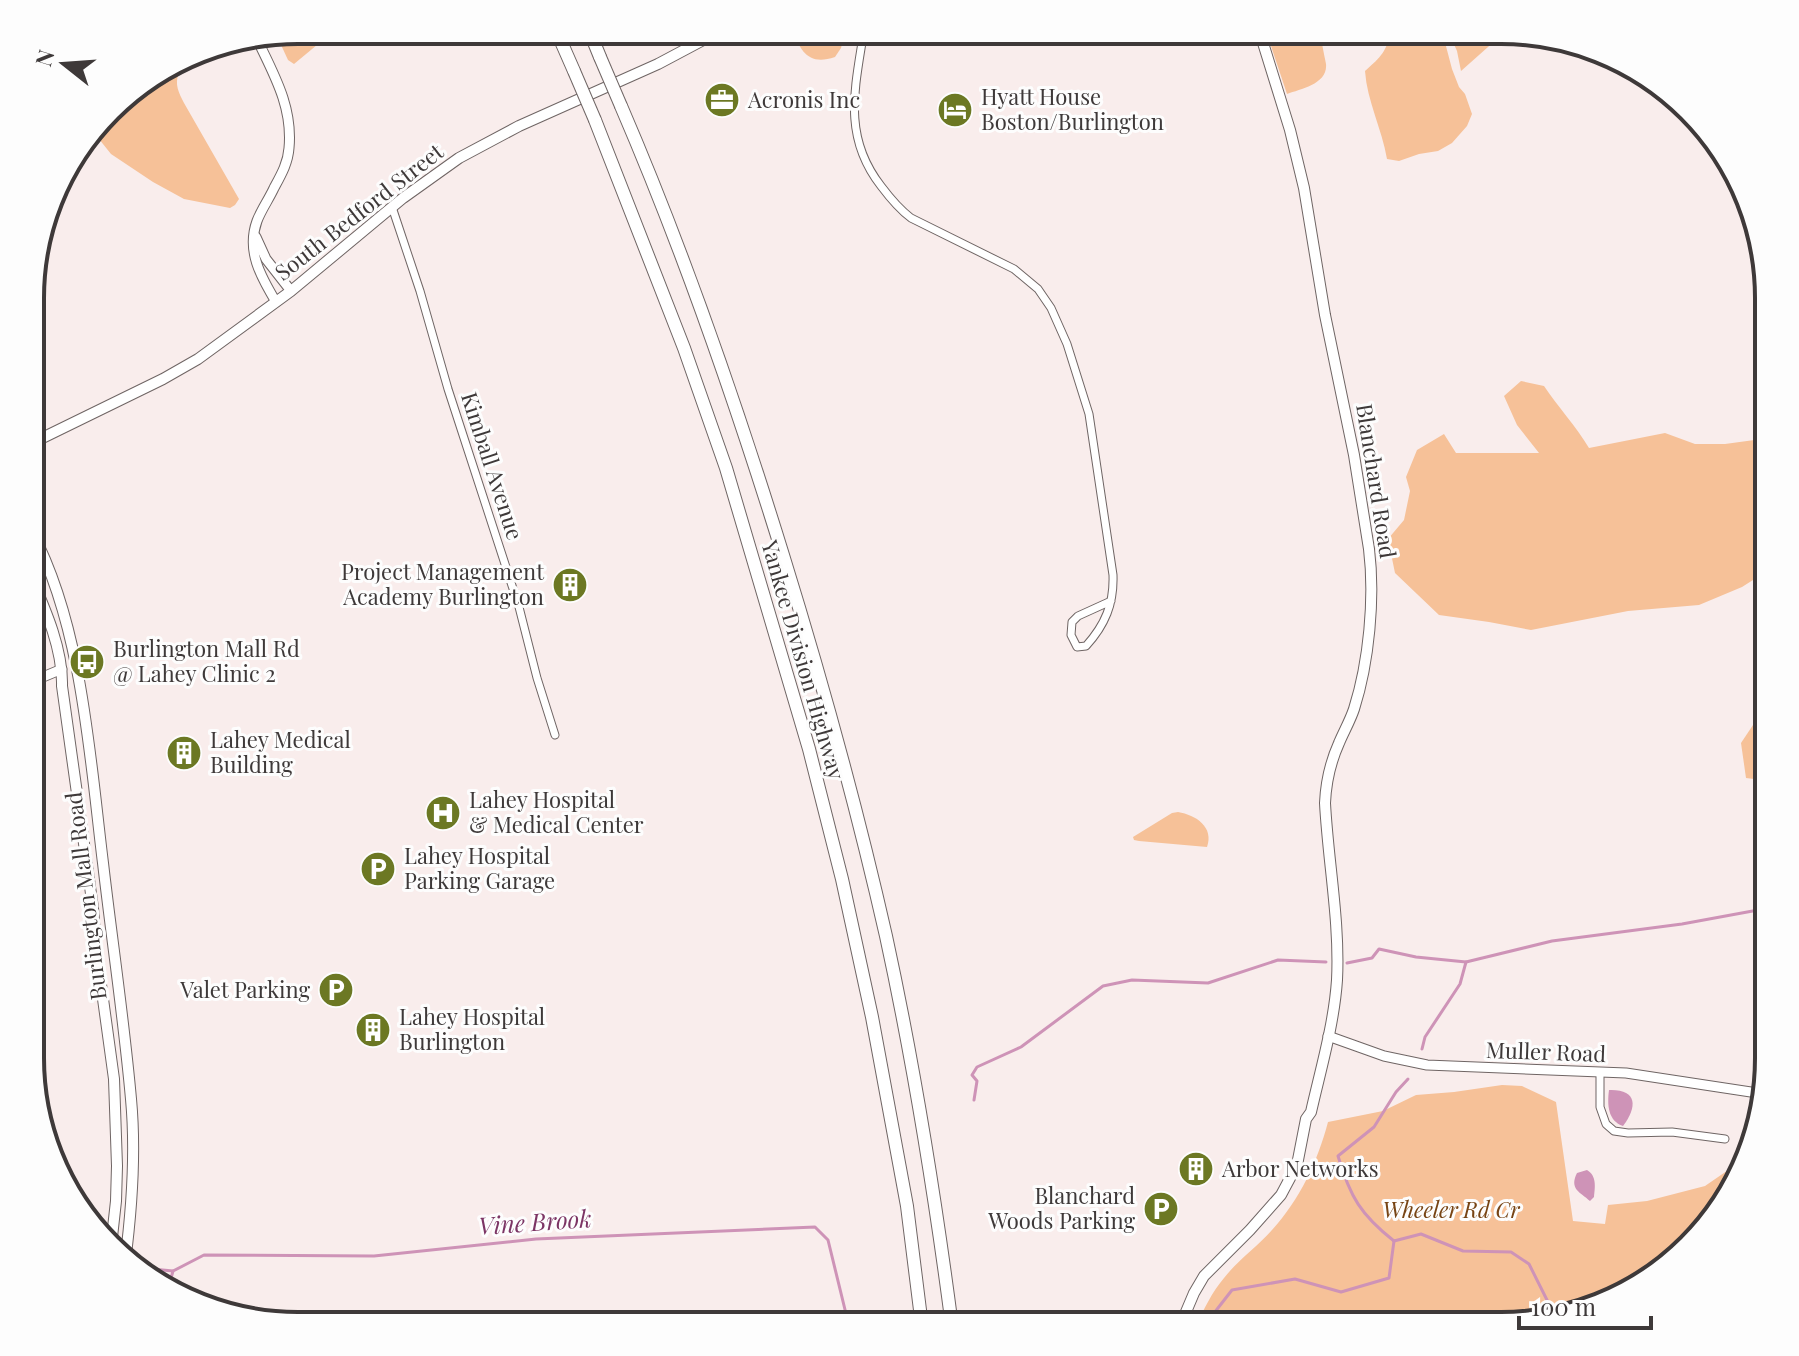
<svg xmlns="http://www.w3.org/2000/svg" width="1799" height="1356" font-family="'Playfair Display',serif">
<rect width="100%" height="100%" fill="#f9edec"/>
<!-- green -->
<g fill="#f6c198">
<polygon points="298,30 335,30 294,64 288,60 276,34"/>
<path d="M792,30H846L841,48L835,57C809,66 801,52 792,30Z"/>
<path d="M1277,30H1321C1321,42 1324,53 1326,64C1328,84 1301,89 1287,94L1267,34Z"/>
<path d="M1391,30L1442,31L1452,69L1459,87L1465,94L1472,114L1467,126L1452,143L1438,151L1419,154L1399,161L1387,159C1382,129 1367,101 1365,71C1381,57 1387,51 1391,30Z"/>
<polygon points="1448,31 1507,31 1502,39 1497,39 1461,71 1457,51"/>
<path d="M172,72L179,73C174,84 179,93 184,103L239,199L235,205L230,208L184,199L153,182L111,154L99,139L105,123L120,111L158,85L165,74Z"/>
<path d="M1521,381L1544,386C1558,407 1576,426 1589,448L1665,433L1695,444H1725L1769,438V566L1764,573L1742,587L1699,605L1628,611L1531,630L1489,622L1439,615L1395,573L1388,539L1404,520L1410,491L1406,477L1417,450L1444,434L1456,453H1539L1517,425L1504,396Z"/>
<polygon points="1755,722 1769,723 1769,781 1746,778 1741,743"/>
<path d="M1178,812C1196,815 1214,827 1207,847L1139,841L1134,840L1133,837L1172,813Z"/>
<path d="M1502,1085L1522,1086L1556,1102L1573,1221L1605,1224L1608,1205L1647,1201L1705,1186L1750,1155L1749,1160L1703,1234L1619,1299L1501,1326H1196C1204,1309 1212,1292 1224,1278C1238,1260 1257,1247 1272,1230C1300,1199 1317,1163 1328,1122L1383,1111L1416,1095L1454,1092Z"/>
</g>
<!-- water -->
<g fill="#ce93b7">
<path d="M1609,1090C1637,1089 1638,1106 1623,1126C1608,1121 1607,1105 1609,1090Z"/>
<path d="M1587,1170C1597,1176 1595,1187 1594,1197L1590,1201C1580,1192 1569,1189 1577,1173Z"/>
</g>
<g fill="none" stroke-linecap="round" stroke-linejoin="round">
<!-- stream -->
<g stroke="#ce93b7" stroke-width="3">
<polyline points="1347,963 1372,958 1379,949 1416,957 1466,962 1552,941 1682,924 1769,908"/>
<polyline points="1422,1049 1425,1037 1460,984 1466,962"/>
<polyline points="974,1100 977,1081 972,1075 977,1067 1021,1047 1103,986 1132,980 1208,983 1278,960 1326,962"/>
<path d="M1394,1241C1361,1215 1350,1197 1338,1156L1374,1127L1396,1092L1408,1079"/>
<polyline points="1394,1241 1421,1234 1463,1251 1511,1252 1529,1264 1553,1312 1555,1313"/>
<polyline points="142,1268 173,1271"/>
<polyline points="168,1289 173,1271 204,1255 374,1256 536,1239 815,1227 828,1240 849,1326"/>
<polyline points="1211,1326 1211,1317 1232,1290 1295,1279 1341,1292 1389,1278 1394,1241"/>
</g>
<defs>
<g id="minor">
<path d="M864,30C855,88 842,136 881,186C890,198 899,209 911,218L1014,269L1038,289L1051,308L1067,344L1089,414L1113,575C1114,604 1105,625 1086,646L1077,647L1071,635L1072,622L1078,616L1111,601"/>
<polyline points="392,207 420,291 448,389 519,607 537,678 555,735"/>
<polyline points="1600,1072 1600,1107 1606,1124 1614,1131 1628,1133 1672,1132 1725,1139"/>
</g>
<g id="tertiary">
<path d="M256,37C273,73 293,106 289,148C288,163 281,175 274,188C269,199 261,210 257,221C246,251 261,277 276,302"/>
<polyline points="256,237 266,259 291,291"/>
<polyline points="31,682 62,669"/>
<polyline points="1328,1036 1384,1056 1427,1065 1626,1073 1764,1094"/>
</g>
<g id="secondary">
<polyline points="32,443 163,379 198,359 291,291 403,198 459,158 519,126 658,64 722,30"/>
<path d="M32,532C82,626 90,758 103,863C112,941 124,1020 131,1099C136,1153 132,1208 125,1262"/>
<path d="M32,579C46,611 63,650 62,686L93,908L96,948L114,1079L117,1166L116,1201L111,1246"/>
<path d="M1180,1326L1194,1293L1204,1276L1250,1230L1281,1195L1297,1165L1306,1119L1311,1112C1321,1068 1334,1024 1337,980C1340,922 1328,861 1325,803C1326,781 1330,763 1339,743C1344,731 1350,721 1354,709C1369,662 1375,598 1369,549L1354,455L1325,315L1304,188L1290,130L1259,30"/>
</g>
<g id="motorway">
<polyline points="556,30 574,71"/>
<polyline points="589,30 600,57"/>
<path d="M621,106C684,252 736,403 783,555C822,681 857,808 886,936C914,1065 935,1196 952,1326"/>
<polyline points="595,120 684,348 726,468 809,749 842,879 872,1017 907,1206 922,1326"/>
</g>
</defs>
<!-- minor casing -->
<use href="#minor" stroke="#6f6564" stroke-width="9"/>
<!-- tertiary casing -->
<use href="#tertiary" stroke="#6f6564" stroke-width="11"/>
<!-- secondary casing -->
<use href="#secondary" stroke="#6f6564" stroke-width="12"/>
<!-- motorway casing -->
<use href="#motorway" stroke="#6f6564" stroke-width="14"/>
<!-- minor -->
<use href="#minor" stroke="#fff" stroke-width="7"/>
<!-- tertiary -->
<use href="#tertiary" stroke="#fff" stroke-width="9"/>
<!-- secondary -->
<use href="#secondary" stroke="#fff" stroke-width="10"/>
<!-- motorway -->
<use href="#motorway" stroke="#fff" stroke-width="12"/>
<defs>
<g id="motorway-bridge">
<polyline points="600,57 621,106"/>
<polyline points="574,71 595,120"/>
</g>
</defs>
<!-- motorway-bridge casing -->
<use href="#motorway-bridge" stroke="#6f6564" stroke-width="14" stroke-linecap="butt"/>
<!-- motorway-bridge -->
<use href="#motorway-bridge" stroke="#fff" stroke-width="12"/>
</g>
<!-- icons -->
<defs>
<symbol id="office-disc" viewBox="-11 -11 22 22"><circle r="9.5" fill="#6c7823" stroke="#fdfdfd"/><path d="M-6-3h4V-5.5h4V-3h4V5H-6ZM-1-4.5V-3h2v-1.5ZM-6 0V1H6V0Z" fill="#fff"/></symbol>
<symbol id="hotel-disc" viewBox="-11 -11 22 22"><circle r="9.5" fill="#6c7823" stroke="#fdfdfd"/><path d="M-6-4.5h1.5V1H6V5H4.5V3h-9V5H-6ZM-4 0a1.8 1.8 0 1 1 3.6 0ZM.5 0V-2.5h3Q6-2.5 6 0Z" fill="#fff"/></symbol>
<symbol id="building-disc" viewBox="-11 -11 22 22"><circle r="9.5" fill="#6c7823" stroke="#fdfdfd"/><path d="M-4-6H4V6H1V3H-1V6H-4ZM-2.5-4.3h1.7v1.8h-1.7ZM.8-4.3h1.7v1.8H.8ZM-2.5-1h1.7V.8h-1.7ZM.8-1h1.7V.8H.8Z" fill="#fff"/></symbol>
<symbol id="bus-disc" viewBox="-11 -11 22 22"><circle r="9.5" fill="#6c7823" stroke="#fdfdfd"/><path d="M-5-6H5V4H4V6H2V4H-2V6H-4V4H-5ZM-3.5-4V0h7V-4ZM-3.5 1.2v1.5H-2V1.2ZM2 1.2v1.5H3.5V1.2Z" fill="#fff"/></symbol>
<symbol id="hospital-disc" viewBox="-11 -11 22 22"><circle r="9.5" fill="#6c7823" stroke="#fdfdfd"/><path d="M-5-5h3v3.5h4V-5h3V5h-3V1.5h-4V5h-3Z" fill="#fff"/></symbol>
<symbol id="parking-disc" viewBox="-11 -11 22 22"><circle r="9.5" fill="#6c7823" stroke="#fdfdfd"/><path d="M-3.5-5.5H1a3.5 3.5 0 0 1 0 7H-1V5.5H-3.5ZM-1-3.4V-.6H.8a1.4 1.4 0 0 0 0-2.8Z" fill="#fff"/></symbol>
</defs>
<g fill-rule="evenodd">
<use href="#office-disc" x="702" y="80" width="40" height="40"/>
<use href="#hotel-disc" x="935" y="90" width="40" height="40"/>
<use href="#building-disc" x="550" y="565" width="40" height="40"/>
<use href="#bus-disc" x="67" y="642" width="40" height="40"/>
<use href="#building-disc" x="164" y="733" width="40" height="40"/>
<use href="#hospital-disc" x="423" y="793" width="40" height="40"/>
<use href="#parking-disc" x="358" y="849" width="40" height="40"/>
<use href="#parking-disc" x="316" y="970" width="40" height="40"/>
<use href="#building-disc" x="353" y="1010" width="40" height="40"/>
<use href="#building-disc" x="1176" y="1149" width="40" height="40"/>
<use href="#parking-disc" x="1141" y="1189" width="40" height="40"/>
</g>
<g text-anchor="middle" stroke-width="6" stroke-linejoin="round" paint-order="stroke">
<!-- poi labels -->
<g font-size="22" fill="#3e3939" stroke="#fdfdfd" text-anchor="start">
<text x="981" y="105">Hyatt House<tspan x="981" dy="25">Boston/Burlington</tspan></text>
<text x="748" y="108">Acronis Inc</text>
<text x="544" y="580" text-anchor="end">Project Management<tspan x="544" dy="25">Academy Burlington</tspan></text>
<text x="113" y="657">Burlington Mall Rd<tspan x="113" dy="25">@ Lahey Clinic 2</tspan></text>
<text x="210" y="748">Lahey Medical<tspan x="210" dy="25">Building</tspan></text>
<text x="469" y="808">Lahey Hospital<tspan x="469" dy="25">&amp; Medical Center</tspan></text>
<text x="404" y="864">Lahey Hospital<tspan x="404" dy="25">Parking Garage</tspan></text>
<text x="310" y="998" text-anchor="end">Valet Parking</text>
<text x="399" y="1025">Lahey Hospital<tspan x="399" dy="25">Burlington</tspan></text>
<text x="1222" y="1177">Arbor Networks</text>
<text x="1135" y="1204" text-anchor="end">Blanchard<tspan x="1135" dy="25">Woods Parking</tspan></text>
</g>
<!-- street labels -->
<g font-size="22" fill="#3e3939" stroke="#fdfdfd">
<text transform="translate(359 212) rotate(-38)" y="8">South Bedford Street</text>
<text transform="translate(492 466) rotate(72)" y="8">Kimball Avenue</text>
<text transform="translate(1376 481) rotate(81)" y="8">Blanchard Road</text>
<text transform="translate(803 660) rotate(74)" y="8">Yankee Division Highway</text>
<text transform="translate(86 896) rotate(-97)" y="8">Burlington Mall Road</text>
<text transform="translate(1546 1052) rotate(2)" y="8">Muller Road</text>
</g>
<!-- park labels -->
<g font-size="22" font-style="italic" fill="#774414" stroke="#fdfdfd">
<text x="1451" y="1218">Wheeler Rd Cr</text>
</g>
<!-- water labels -->
<g font-size="24" font-style="italic" fill="#7c3565" stroke="#fdfdfd">
<text transform="translate(535 1223) rotate(-4)" y="8">Vine Brook</text>
</g>
</g>
<!-- crop -->
<path d="M0 0H1799V1356H0ZM298 44H1501A254 254 0 0 1 1755 298V1058A254 254 0 0 1 1501 1312H298A254 254 0 0 1 44 1058V298A254 254 0 0 1 298 44Z" fill="#fdfdfd" fill-rule="evenodd"/>
<path fill="none" stroke="#3e3939" stroke-width="4" d="M298 44H1501A254 254 0 0 1 1755 298V1058A254 254 0 0 1 1501 1312H298A254 254 0 0 1 44 1058V298A254 254 0 0 1 298 44Z"/>
<!-- north arrow -->
<g transform="translate(64 64) rotate(287)" stroke="#fdfdfd" stroke-width="6" paint-order="stroke">
<path d="M0-6L14 30L0 20L-14 30Z" fill="#3e3939"/>
<text y="-12" font-size="22" font-weight="bold" text-anchor="middle" fill="#3e3939">N</text>
</g>
<!-- scale -->
<path d="M1519 1316v12h132v-12" fill="none" stroke="#3e3939" stroke-width="4"/>
<text x="1531" y="1316" font-size="24" fill="#3e3939" stroke="#fdfdfd" stroke-width="6" paint-order="stroke">100 m</text>
</svg>
